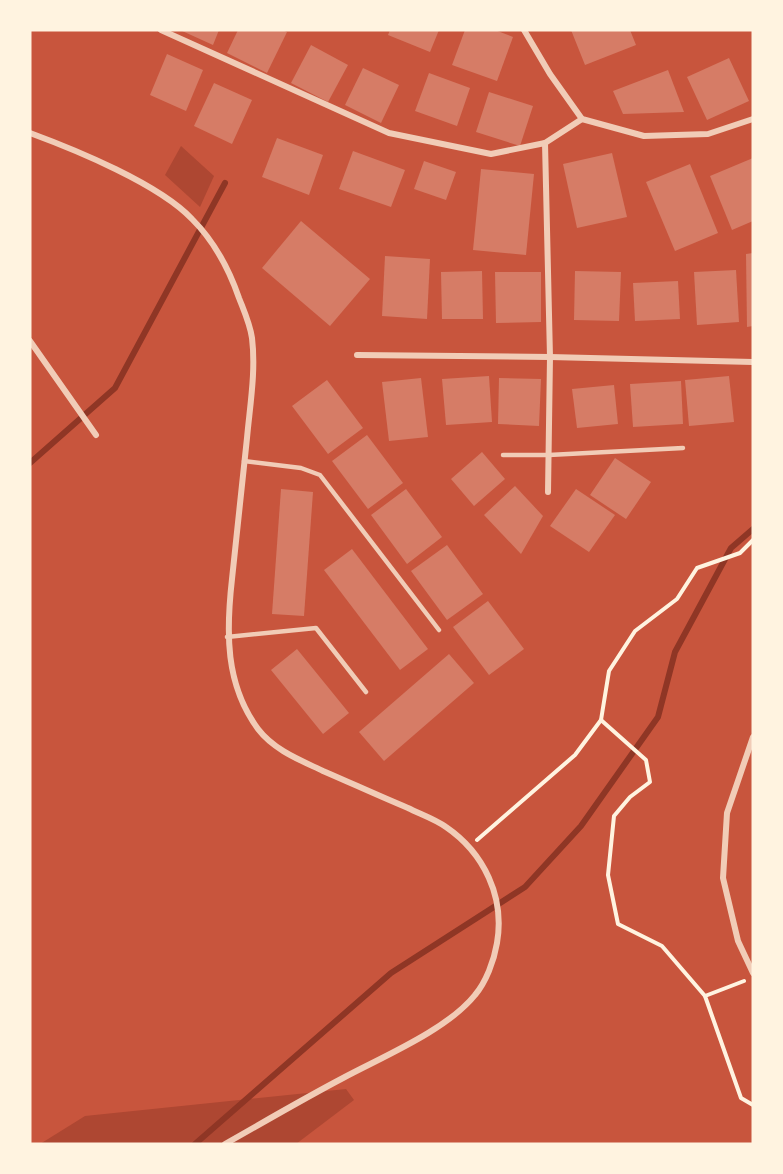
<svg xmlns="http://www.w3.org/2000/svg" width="783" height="1174" font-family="Helvetica,sans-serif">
<rect width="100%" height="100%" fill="#c8553d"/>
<!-- green -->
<g fill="#ae4732">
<polygon points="181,146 214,176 200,207 165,175"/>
<polygon points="346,1089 354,1100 296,1144 40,1144 85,1116"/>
</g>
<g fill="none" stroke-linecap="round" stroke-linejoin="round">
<!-- stream -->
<g stroke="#8f3625" stroke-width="6">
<polyline points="30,463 115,388 225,183"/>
<polyline points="195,1144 391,973 525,887 581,826 658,717 675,652 731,548 753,529"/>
</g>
</g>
<!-- building -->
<g fill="#d67c66">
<polygon points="180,30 219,30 213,45"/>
<polygon points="238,30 282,30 287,32 267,73 227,53"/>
<polygon points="390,30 439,30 430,52 388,35"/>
<polygon points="465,30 495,30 513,37 497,81 452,65"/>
<polygon points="571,30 630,30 636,45 585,65"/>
<polygon points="311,45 348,65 328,102 291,83"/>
<polygon points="167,54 203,70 186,111 150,95"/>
<polygon points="729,58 749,101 707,120 687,77"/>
<polygon points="363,68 399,85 381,123 345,105"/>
<polygon points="668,70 684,112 623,114 613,91"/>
<polygon points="429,73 470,88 457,126 415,111"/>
<polygon points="214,83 252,100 232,144 194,126"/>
<polygon points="489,92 533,106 520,146 476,132"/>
<polygon points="277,138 323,155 309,195 262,177"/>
<polygon points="353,151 405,170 391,207 339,189"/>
<polygon points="612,153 627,217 577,228 563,164"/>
<polygon points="753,158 753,221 732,230 710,176"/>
<polygon points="424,161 456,172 446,200 414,189"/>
<polygon points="690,164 718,233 675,251 646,182"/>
<polygon points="481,169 534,174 526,255 473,250"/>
<polygon points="301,221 370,279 330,326 262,268"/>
<polygon points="753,253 753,326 747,327 746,254"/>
<polygon points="385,256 430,259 427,319 382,316"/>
<polygon points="736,270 739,322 697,325 694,272"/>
<polygon points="482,271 483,319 442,319 441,272"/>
<polygon points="575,271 621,272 619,321 574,320"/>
<polygon points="495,272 541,272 541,322 496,323"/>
<polygon points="678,281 680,319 635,321 633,283"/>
<polygon points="489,376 492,422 446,425 442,379"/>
<polygon points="729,376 734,422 689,426 685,380"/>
<polygon points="421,378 428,437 389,441 382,382"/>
<polygon points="499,378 541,379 539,426 498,424"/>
<polygon points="327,380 363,428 328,454 292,406"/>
<polygon points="681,381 683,424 633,427 630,384"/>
<polygon points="614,385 618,424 577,428 572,389"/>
<polygon points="367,435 403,483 368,509 332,461"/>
<polygon points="482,452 505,479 474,506 451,479"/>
<polygon points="615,458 651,482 626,519 590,495"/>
<polygon points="515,486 543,516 521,554 484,515"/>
<polygon points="281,489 313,492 304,616 272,614"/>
<polygon points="406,489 442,537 407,564 371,515"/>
<polygon points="576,489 615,515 589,552 550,526"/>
<polygon points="447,545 483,594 447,620 411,571"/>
<polygon points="352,549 428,649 400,670 324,570"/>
<polygon points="488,601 524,649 489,675 453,627"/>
<polygon points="297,649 349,713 323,734 271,670"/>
<polygon points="449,654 474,683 384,761 359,732"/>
</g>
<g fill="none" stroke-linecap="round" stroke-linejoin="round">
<!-- path -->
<g stroke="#fff3e0" stroke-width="4">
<polyline points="601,720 609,671 635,631 677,599 697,568 740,553 753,540"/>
<polyline points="477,840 575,755 601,720 646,760 650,782 630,797 614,816 608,875 618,924 662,946 705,996"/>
<polyline points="744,981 705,996 741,1098 753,1105"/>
</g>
<!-- service -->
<g stroke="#f1ccb7" stroke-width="4.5">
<polyline points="503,455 549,455 683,448"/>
<polyline points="244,461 301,468 320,475 439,630"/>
<polyline points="227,637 316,628 366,692"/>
</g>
<!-- minor -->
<g stroke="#f1ccb7" stroke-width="6">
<polyline points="161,30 389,133 491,154 545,143 582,119"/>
<polyline points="524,30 550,74 582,119 644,136 708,134 753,119"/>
<path d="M30,133C76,150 159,184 192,219C214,241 229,269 239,298C244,311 250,324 252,338C256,371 250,405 247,438C242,485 237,532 232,579C226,632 225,684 258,729C274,750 300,760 323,771C351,783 379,796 408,808C420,814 435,819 446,827C484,853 505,897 497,943C494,961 486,982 475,995C447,1030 382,1057 343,1078C303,1099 264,1122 225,1144"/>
<polyline points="545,143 550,357 548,492"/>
<polyline points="30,341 96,435"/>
<polyline points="357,355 550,357 753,362"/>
<polyline points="753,737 727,813 723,878 738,941 753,973"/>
</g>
</g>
<!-- border -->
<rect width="783" height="1174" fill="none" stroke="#fff3e0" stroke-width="63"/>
</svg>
